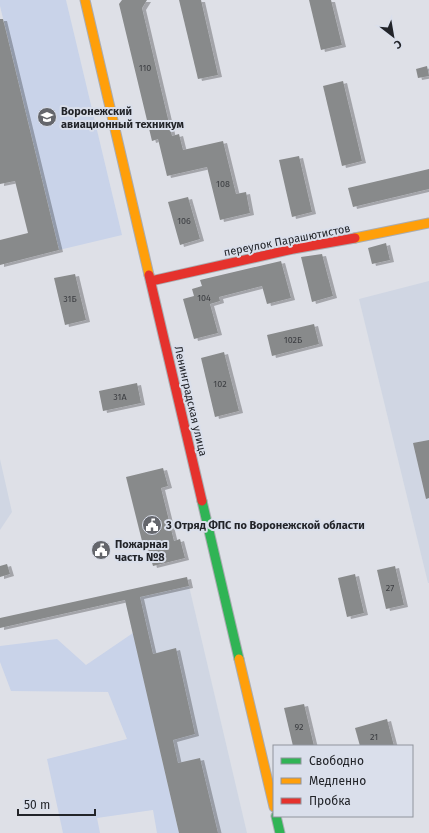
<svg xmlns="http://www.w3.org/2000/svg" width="429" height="833" font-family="'Fira Sans',sans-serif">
<defs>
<filter id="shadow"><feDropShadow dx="4" dy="2" stdDeviation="0" flood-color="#0004"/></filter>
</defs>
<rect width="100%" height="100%" fill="#dee0e7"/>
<!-- built -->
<g fill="#d0d6e3">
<polygon points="429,281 429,583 428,583 359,299"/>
<polygon points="0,459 12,512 0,530"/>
<polygon points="189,586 247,833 179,833 125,600"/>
</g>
<!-- green -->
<g fill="#c9d3e9">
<polygon points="0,0 66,0 122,235 59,250 0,6"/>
<polygon points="133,633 179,833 157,833 153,810 97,818 100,833 63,833 47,759 127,739 108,692 11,691 0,662 0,646 57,639 86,665"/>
</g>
<!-- building -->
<g fill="#888a8b" filter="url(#shadow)">
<polygon points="122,0 147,0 142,8 172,136 179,134 183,150 223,141 236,194 246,192 250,213 220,220 207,167 167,176 158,139 152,141 119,4"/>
<polygon points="179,0 201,0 218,75 198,79"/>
<polygon points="309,0 331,0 342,45 321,50"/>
<polygon points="0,19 3,19 59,250 0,265 0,240 28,233 15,181 0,184"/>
<polygon points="427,66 429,76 418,78 416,69"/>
<polygon points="343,81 362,161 342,166 323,86"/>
<polygon points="299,156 312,212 292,217 279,160"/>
<polygon points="429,169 429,189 353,207 348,188"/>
<polygon points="188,197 200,239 180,245 168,202"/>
<polygon points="386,243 390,260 372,264 368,248"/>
<polygon points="322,254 333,296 312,302 301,257"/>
<polygon points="281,261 291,298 267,304 262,286 219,297 220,301 210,304 218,333 194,339 183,299 194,296 192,289 202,286 200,280"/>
<polygon points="75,274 86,320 65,325 54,278"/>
<polygon points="314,324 319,344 272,356 267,335"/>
<polygon points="224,352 239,411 215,417 201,358"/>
<polygon points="137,383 141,403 103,411 99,391"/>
<polygon points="429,440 429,498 426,499 413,443"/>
<polygon points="163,468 168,486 161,488 174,541 180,539 185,558 153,566 148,548 144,549 126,477"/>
<polygon points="7,564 10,574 0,577 0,566"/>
<polygon points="395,566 404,605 386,609 377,570"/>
<polygon points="355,574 364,613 347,617 338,578"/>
<polygon points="187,577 189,586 140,597 153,654 176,648 195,734 173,740 178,763 200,758 218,833 179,833 125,600 0,628 0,618"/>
<polygon points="304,704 314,746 293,746 284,708"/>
<polygon points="387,719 394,746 360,746 355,728"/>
</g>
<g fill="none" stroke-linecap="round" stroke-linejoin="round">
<defs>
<g id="fast">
<polyline points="202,501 239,659"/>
<polyline points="276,816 280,833"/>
</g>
<g id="slow">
<polyline points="85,0 149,275"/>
<polyline points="355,238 429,223"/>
<polyline points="239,659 274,807"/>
</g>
<g id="jam">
<polyline points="149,275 202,501"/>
<polyline points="151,281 293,249 355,238"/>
</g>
</defs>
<!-- fast casing -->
<use href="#fast" stroke="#aaacb1" stroke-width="11"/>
<!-- slow casing -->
<use href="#slow" stroke="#aaacb1" stroke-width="11"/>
<!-- jam casing -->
<use href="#jam" stroke="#aaacb1" stroke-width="11"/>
<!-- fast -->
<use href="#fast" stroke="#30b455" stroke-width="9"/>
<!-- slow -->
<use href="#slow" stroke="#ff9f0a" stroke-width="9"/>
<!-- jam -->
<use href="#jam" stroke="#e5322d" stroke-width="9"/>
</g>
<!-- icons -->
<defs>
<symbol id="university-disc" viewBox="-11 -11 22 22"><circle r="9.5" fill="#64666c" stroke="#dadfeb"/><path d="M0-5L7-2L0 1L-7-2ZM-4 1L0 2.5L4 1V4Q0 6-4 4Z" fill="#fff"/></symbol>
<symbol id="civic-disc" viewBox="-11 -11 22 22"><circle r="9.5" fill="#64666c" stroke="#dadfeb"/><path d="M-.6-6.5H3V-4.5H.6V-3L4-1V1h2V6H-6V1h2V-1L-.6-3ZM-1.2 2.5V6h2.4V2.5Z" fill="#fff"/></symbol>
</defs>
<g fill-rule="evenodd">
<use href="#university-disc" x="36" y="106" width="22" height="22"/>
<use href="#civic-disc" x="141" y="514" width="22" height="22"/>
<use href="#civic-disc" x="90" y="539" width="22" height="22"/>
</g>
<g text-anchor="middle" stroke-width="4" stroke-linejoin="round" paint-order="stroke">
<!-- number labels -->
<g font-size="9" fill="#3c3e42">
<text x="145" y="71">110</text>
<text x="223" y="187">108</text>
<text x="184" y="224">106</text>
<text x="204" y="301">104</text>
<text x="70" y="302">31Б</text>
<text x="293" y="343">102Б</text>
<text x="220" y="387">102</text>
<text x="120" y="400">31А</text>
<text x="390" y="591">27</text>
<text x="299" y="730">92</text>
<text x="374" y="740">21</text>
</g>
<!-- poi labels -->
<g font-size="11" font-weight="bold" fill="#222429" stroke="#dadfeb" text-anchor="start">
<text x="61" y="115">Воронежский<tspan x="61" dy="13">авиационный техникум</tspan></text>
<text x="166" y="529">3 Отряд ФПС по Воронежской области</text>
<text x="115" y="548">Пожарная<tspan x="115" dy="13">часть №8</tspan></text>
</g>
<!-- street labels -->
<g font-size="11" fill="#222429" stroke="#dadfeb">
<text transform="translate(287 240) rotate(-11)" y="4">переулок Парашютистов</text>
<text transform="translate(191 401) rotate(77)" y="4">Ленинградская улица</text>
</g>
</g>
<!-- legend -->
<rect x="273" y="745" width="140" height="72" fill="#dadfeb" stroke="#90949d"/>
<rect x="281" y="758" width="20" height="6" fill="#30b455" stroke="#90949d"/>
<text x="309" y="765" font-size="12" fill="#222429">Свободно</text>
<rect x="281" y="778" width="20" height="6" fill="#ff9f0a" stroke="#90949d"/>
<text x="309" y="785" font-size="12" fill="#222429">Медленно</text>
<rect x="281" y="798" width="20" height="6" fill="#e5322d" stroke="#90949d"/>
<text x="309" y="805" font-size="12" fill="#222429">Пробка</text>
<!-- north arrow -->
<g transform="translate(393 36) rotate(149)" stroke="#dadfeb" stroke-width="3" paint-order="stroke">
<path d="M0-3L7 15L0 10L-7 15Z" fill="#222429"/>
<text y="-6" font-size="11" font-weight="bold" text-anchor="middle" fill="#222429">С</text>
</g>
<!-- scale -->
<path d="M18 809v6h77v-6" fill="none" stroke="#222429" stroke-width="2"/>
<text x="24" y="809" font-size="12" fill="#222429" stroke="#dadfeb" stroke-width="3" paint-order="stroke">50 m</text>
</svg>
